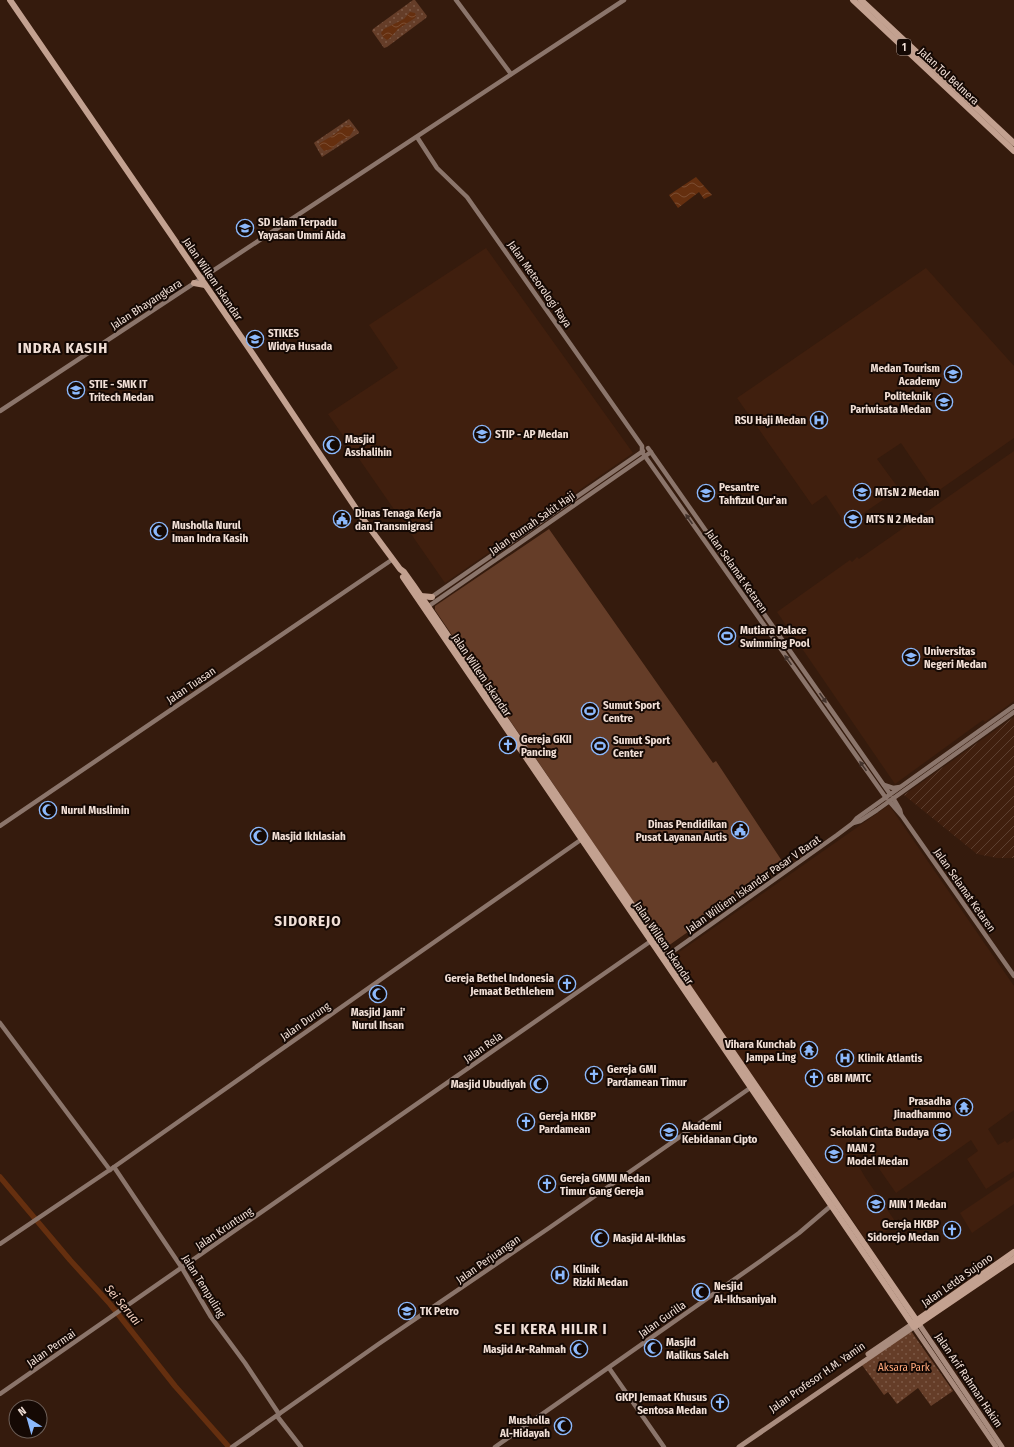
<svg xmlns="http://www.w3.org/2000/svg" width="1014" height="1447" font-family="'Fira Sans Condensed',sans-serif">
<defs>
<pattern id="industrial-furrows" width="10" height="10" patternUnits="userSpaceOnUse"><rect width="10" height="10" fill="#401f0e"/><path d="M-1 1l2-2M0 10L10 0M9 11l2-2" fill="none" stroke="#5c3f30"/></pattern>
<pattern id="park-dots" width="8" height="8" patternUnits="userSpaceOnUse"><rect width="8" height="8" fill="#653d28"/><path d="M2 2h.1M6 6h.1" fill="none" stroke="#7c5946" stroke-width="1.8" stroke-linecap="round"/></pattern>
<pattern id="water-waves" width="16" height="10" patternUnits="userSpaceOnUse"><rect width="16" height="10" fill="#652f0f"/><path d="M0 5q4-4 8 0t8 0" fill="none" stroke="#7c4d31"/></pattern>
</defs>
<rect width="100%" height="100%" fill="#351b0d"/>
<!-- built -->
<g fill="#401f0e">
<polygon points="486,248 633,453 445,583 328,414 398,368 369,325"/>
<polygon points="926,268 1014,366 1014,438 935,493 901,443 877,459 899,489 846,525 826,495 812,505 737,398"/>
<polygon points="1014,451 1014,701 985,722 983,720 895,784 777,612 850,560 852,562 857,557 859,559"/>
<polygon points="889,805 1014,986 1014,1110 988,1129 998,1145 1005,1141 1007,1143 1014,1138 1014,1171 986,1189 967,1159 978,1151 971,1140 896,1193 866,1150 854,1158 865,1177 897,1224 868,1243 837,1197 673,962 675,955"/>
<polygon points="1014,1177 1014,1204 972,1233 960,1213"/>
</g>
<!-- industrial -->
<polygon fill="url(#industrial-furrows)" points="1014,717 1014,858 997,858 977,854 904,795"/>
<!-- park -->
<g fill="url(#park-dots)">
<polygon points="413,0 415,0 427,16 426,18 387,47 384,48 372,31 373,29"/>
<polygon points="349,119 359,132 359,133 322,157 314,143 315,142"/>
<polygon points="911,1331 953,1391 931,1406 918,1388 897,1404 888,1392 884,1395 862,1365"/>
</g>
<!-- garden -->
<polygon fill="#653d28" points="549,529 713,763 716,761 784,864 668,946 662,944 435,610 435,606"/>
<!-- water -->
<g fill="url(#water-waves)">
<polygon points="410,12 415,13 416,16 415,18 398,29 390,38 387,40 383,37 381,33 384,29 404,19"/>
<polygon points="349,125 354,129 350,136 340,141 331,149 324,151 319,145 320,143 335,134 345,126"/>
<polygon points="696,177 712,195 704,199 699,192 678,208 669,195"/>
</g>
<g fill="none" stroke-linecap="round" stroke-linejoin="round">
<!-- river -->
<polyline stroke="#652f0f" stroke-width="5.5" points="0,1177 70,1260 110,1304 175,1386 229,1447"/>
<!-- secondary -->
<g stroke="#8b756b" stroke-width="4.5">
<polyline points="456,0 511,74"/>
<polyline points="417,137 437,168 467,197 642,446 642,452 886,798"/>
<polyline points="0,411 624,0"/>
<polyline points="648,448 890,794"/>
<polyline points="430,598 643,451"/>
<polyline points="426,608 651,452"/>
<polyline points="884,785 893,788 900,787"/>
<polyline points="893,798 900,810 901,814"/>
<polyline points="889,801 902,816 1014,976"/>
<polyline points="853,823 860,821 877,810 1014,712"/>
<polyline points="0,826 393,559"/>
<polyline points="665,957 837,835 853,823 857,818 1014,706"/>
<polyline points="0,1023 110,1170"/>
<polyline points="114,1167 182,1268 211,1317 245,1363 279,1414"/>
<polyline points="0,1244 114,1167 380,980 582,839"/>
<polyline points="609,1368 664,1447"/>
<polyline points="0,1394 651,941"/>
<polyline points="277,1416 301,1447"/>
<polyline points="232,1447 380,1343 549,1228 753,1086"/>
<polyline points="495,1447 762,1260 799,1233 833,1204"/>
</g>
<!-- primary -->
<g stroke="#a98c7e" stroke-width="5">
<polyline points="919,1324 1002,1447"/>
<polyline points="868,1354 912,1324"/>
<polyline points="739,1447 914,1327 996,1447"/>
</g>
<!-- highway -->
<g stroke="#c3a190" stroke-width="6">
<polyline points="10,0 248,347 363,519 400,569 404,572 414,586 919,1324"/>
<polyline points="853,0 1014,151"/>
<polyline points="861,0 1014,143"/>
<polyline points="194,283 205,285"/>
<polyline points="403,577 914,1327 1014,1259"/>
<polyline points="421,596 432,597"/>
<polyline points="913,1323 1014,1252"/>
</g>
</g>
<!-- one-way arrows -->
<defs><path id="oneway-solid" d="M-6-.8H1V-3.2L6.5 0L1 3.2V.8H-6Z"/></defs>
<g fill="#44342d">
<use href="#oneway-solid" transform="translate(689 519) rotate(-125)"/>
<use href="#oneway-solid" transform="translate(788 660) rotate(-125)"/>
<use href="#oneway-solid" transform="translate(823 698) rotate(55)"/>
<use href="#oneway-solid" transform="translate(863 766) rotate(-125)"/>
</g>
<!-- icons -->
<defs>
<symbol id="school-ring" viewBox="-11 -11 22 22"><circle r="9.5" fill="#150904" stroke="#8cb9fc" stroke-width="1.5"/><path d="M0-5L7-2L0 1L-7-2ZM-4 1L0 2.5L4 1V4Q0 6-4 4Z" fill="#8cb9fc"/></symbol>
<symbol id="university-ring" viewBox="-11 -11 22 22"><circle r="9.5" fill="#150904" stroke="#8cb9fc" stroke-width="1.5"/><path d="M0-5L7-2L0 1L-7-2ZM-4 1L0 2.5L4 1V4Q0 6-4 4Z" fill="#8cb9fc"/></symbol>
<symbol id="hospital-ring" viewBox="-11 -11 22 22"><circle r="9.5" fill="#150904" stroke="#8cb9fc" stroke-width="1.5"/><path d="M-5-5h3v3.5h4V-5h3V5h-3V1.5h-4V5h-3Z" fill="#8cb9fc"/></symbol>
<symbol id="mosque-ring" viewBox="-11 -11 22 22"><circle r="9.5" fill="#150904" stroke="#8cb9fc" stroke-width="1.5"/><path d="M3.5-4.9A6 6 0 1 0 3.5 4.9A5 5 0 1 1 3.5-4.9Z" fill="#8cb9fc"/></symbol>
<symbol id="civic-ring" viewBox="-11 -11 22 22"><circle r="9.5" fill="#150904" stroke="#8cb9fc" stroke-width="1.5"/><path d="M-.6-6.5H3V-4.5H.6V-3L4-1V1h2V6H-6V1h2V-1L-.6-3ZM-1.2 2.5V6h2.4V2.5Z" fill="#8cb9fc"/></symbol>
<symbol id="stadium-ring" viewBox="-11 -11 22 22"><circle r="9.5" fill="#150904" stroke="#8cb9fc" stroke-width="1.5"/><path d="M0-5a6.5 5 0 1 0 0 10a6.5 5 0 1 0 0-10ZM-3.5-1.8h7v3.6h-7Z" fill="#8cb9fc"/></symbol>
<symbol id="church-ring" viewBox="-11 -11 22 22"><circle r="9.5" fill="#150904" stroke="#8cb9fc" stroke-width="1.5"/><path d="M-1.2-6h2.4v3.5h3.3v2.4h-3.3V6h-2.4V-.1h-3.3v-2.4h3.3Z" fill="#8cb9fc"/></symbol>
<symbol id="temple-ring" viewBox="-11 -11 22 22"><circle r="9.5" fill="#150904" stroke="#8cb9fc" stroke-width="1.5"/><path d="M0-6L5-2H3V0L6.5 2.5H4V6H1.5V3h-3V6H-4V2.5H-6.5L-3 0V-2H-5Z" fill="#8cb9fc"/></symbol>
</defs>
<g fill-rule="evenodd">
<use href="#school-ring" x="235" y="218" width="20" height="20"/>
<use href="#school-ring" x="245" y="329" width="20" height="20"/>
<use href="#school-ring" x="943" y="364" width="20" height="20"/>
<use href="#university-ring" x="66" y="380" width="20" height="20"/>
<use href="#university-ring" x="934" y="392" width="20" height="20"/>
<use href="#hospital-ring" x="809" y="410" width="20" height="20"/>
<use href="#university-ring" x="472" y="424" width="20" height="20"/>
<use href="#mosque-ring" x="322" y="435" width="20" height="20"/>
<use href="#school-ring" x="852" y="482" width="20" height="20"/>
<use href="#school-ring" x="696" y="483" width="20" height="20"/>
<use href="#civic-ring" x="332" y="509" width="20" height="20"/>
<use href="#school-ring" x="843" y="509" width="20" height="20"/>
<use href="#mosque-ring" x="149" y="521" width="20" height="20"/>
<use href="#stadium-ring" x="717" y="626" width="20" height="20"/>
<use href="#university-ring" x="901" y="647" width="20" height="20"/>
<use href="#stadium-ring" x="580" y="701" width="20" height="20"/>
<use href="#church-ring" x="498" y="735" width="20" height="20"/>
<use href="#stadium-ring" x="590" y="736" width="20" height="20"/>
<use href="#mosque-ring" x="38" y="800" width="20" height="20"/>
<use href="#civic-ring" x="730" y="820" width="20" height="20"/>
<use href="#mosque-ring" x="249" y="826" width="20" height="20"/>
<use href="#church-ring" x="557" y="974" width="20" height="20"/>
<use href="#mosque-ring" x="368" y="984" width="20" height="20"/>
<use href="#temple-ring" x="799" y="1040" width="20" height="20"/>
<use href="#hospital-ring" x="835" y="1048" width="20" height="20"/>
<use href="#church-ring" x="584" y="1065" width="20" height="20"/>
<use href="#church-ring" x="804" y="1068" width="20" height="20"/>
<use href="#mosque-ring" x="529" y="1074" width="20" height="20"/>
<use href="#temple-ring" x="954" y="1097" width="20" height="20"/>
<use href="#church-ring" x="516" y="1112" width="20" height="20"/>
<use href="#university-ring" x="659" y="1122" width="20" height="20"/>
<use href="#school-ring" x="932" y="1122" width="20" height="20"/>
<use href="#school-ring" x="824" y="1144" width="20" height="20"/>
<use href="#church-ring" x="537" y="1174" width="20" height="20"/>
<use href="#school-ring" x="866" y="1194" width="20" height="20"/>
<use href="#church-ring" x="942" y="1220" width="20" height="20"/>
<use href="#mosque-ring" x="590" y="1228" width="20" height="20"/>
<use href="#hospital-ring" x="550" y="1265" width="20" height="20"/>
<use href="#mosque-ring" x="691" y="1282" width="20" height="20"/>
<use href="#school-ring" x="397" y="1301" width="20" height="20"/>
<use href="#mosque-ring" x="643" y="1338" width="20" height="20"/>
<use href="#mosque-ring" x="569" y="1339" width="20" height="20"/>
<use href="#church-ring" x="710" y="1393" width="20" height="20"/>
<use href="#mosque-ring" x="553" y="1416" width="20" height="20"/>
</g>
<g text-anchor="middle" stroke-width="4" stroke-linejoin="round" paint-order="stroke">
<!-- shield labels -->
<rect fill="#150904" stroke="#af9f97" stroke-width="1" x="897" y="39" width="14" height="16" rx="3"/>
<g font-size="10" font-weight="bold" fill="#f1dfd6">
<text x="904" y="51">1</text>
</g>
<!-- street labels -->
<g font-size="11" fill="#f1dfd6" stroke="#150904">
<text transform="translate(949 76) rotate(43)" y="4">Jalan Tol Belmera</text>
<text transform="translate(213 279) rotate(56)" y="4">Jalan Willem Iskandar</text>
<text transform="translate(540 284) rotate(55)" y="4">Jalan Meteorologi Raya</text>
<text transform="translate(146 304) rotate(-33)" y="4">Jalan Bhayangkara</text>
<text transform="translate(532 523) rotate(-35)" y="4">Jalan Rumah Sakit Haji</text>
<text transform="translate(737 571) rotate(55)" y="4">Jalan Selamat Ketaren</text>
<text transform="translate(482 675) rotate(56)" y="4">Jalan Willem Iskandar</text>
<text transform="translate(191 685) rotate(-34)" y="4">Jalan Tuasan</text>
<text transform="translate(753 884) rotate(-35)" y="4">Jalan Williem Iskandar Pasar V Barat</text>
<text transform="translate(965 890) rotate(55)" y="4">Jalan Selamat Ketaren</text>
<text transform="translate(664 943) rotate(56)" y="4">Jalan Willem Iskandar</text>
<text transform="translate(305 1021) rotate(-35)" y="4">Jalan Durung</text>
<text transform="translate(483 1047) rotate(-35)" y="4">Jalan Rela</text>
<text transform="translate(224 1228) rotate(-34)" y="4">Jalan Kruntung</text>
<text transform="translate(488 1259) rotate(-35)" y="4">Jalan Perjuangan</text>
<text transform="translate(957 1280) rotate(-35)" y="4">Jalan Letda Sujono</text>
<text transform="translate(204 1286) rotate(58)" y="4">Jalan Tempuling</text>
<text transform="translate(662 1319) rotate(-35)" y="4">Jalan Gurilla</text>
<text transform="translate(51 1348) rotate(-35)" y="4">Jalan Permai</text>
<text transform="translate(817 1377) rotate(-35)" y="4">Jalan Profesor H.M. Yamin</text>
<text transform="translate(969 1380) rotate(56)" y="4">Jalan Arif Rahman Hakim</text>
</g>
<!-- poi labels -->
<g font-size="11" font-weight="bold" fill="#f1dfd6" stroke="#150904" text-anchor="start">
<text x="258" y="226">SD Islam Terpadu<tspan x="258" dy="13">Yayasan Ummi Aida</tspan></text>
<text x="268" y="337">STIKES<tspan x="268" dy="13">Widya Husada</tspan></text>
<text x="940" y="372" text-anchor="end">Medan Tourism<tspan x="940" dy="13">Academy</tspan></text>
<text x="89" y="388">STIE - SMK IT<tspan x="89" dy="13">Tritech Medan</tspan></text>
<text x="931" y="400" text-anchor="end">Politeknik<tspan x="931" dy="13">Pariwisata Medan</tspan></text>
<text x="806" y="424" text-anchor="end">RSU Haji Medan</text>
<text x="495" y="438">STIP - AP Medan</text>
<text x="345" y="443">Masjid<tspan x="345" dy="13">Asshalihin</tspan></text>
<text x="719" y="491">Pesantre<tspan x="719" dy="13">Tahfizul Qur'an</tspan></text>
<text x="875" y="496">MTsN 2 Medan</text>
<text x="355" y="517">Dinas Tenaga Kerja<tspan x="355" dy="13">dan Transmigrasi</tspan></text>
<text x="866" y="523">MTS N 2 Medan</text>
<text x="172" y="529">Musholla Nurul<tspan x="172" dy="13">Iman Indra Kasih</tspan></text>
<text x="740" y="634">Mutiara Palace<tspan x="740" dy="13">Swimming Pool</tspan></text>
<text x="924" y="655">Universitas<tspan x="924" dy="13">Negeri Medan</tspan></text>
<text x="603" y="709">Sumut Sport<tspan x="603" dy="13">Centre</tspan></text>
<text x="521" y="743">Gereja GKII<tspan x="521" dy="13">Pancing</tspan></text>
<text x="613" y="744">Sumut Sport<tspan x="613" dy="13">Center</tspan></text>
<text x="61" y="814">Nurul Muslimin</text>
<text x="727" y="828" text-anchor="end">Dinas Pendidikan<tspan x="727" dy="13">Pusat Layanan Autis</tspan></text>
<text x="272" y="840">Masjid Ikhlasiah</text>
<text x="554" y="982" text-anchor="end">Gereja Bethel Indonesia<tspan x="554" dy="13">Jemaat Bethlehem</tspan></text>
<text x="378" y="1016" text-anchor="middle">Masjid Jami'<tspan x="378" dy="13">Nurul Ihsan</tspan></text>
<text x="796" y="1048" text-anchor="end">Vihara Kunchab<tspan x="796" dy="13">Jampa Ling</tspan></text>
<text x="858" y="1062">Klinik Atlantis</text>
<text x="607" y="1073">Gereja GMI<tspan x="607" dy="13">Pardamean Timur</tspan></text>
<text x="827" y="1082">GBI MMTC</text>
<text x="526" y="1088" text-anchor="end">Masjid Ubudiyah</text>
<text x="951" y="1105" text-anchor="end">Prasadha<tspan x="951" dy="13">Jinadhammo</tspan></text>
<text x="539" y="1120">Gereja HKBP<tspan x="539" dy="13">Pardamean</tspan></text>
<text x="682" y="1130">Akademi<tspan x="682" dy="13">Kebidanan Cipto</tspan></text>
<text x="929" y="1136" text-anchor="end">Sekolah Cinta Budaya</text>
<text x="847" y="1152">MAN 2<tspan x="847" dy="13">Model Medan</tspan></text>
<text x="560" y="1182">Gereja GMMI Medan<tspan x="560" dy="13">Timur Gang Gereja</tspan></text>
<text x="889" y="1208">MIN 1 Medan</text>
<text x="939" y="1228" text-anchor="end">Gereja HKBP<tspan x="939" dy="13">Sidorejo Medan</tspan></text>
<text x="613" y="1242">Masjid Al-Ikhlas</text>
<text x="573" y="1273">Klinik<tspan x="573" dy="13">Rizki Medan</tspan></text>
<text x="714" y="1290">Nesjid<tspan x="714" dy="13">Al-Ikhsaniyah</tspan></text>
<text x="420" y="1315">TK Petro</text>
<text x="666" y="1346">Masjid<tspan x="666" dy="13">Malikus Saleh</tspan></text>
<text x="566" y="1353" text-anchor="end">Masjid Ar-Rahmah</text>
<text x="707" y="1401" text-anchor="end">GKPI Jemaat Khusus<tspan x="707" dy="13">Sentosa Medan</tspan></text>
<text x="550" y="1424" text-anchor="end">Musholla<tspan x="550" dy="13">Al-Hidayah</tspan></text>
</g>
<!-- park labels -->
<g font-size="11" fill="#ffa87b" stroke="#150904">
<text x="904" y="1371">Aksara Park</text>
</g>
<!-- water labels -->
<g font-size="12" font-style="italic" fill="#f7d3c1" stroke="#150904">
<text transform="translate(123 1305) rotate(50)" y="4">Sei Seruai</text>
</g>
<!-- district labels -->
<g font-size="15" font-weight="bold" letter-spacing="1" fill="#f1dfd6" stroke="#150904">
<text x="63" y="353">INDRA KASIH</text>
<text x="308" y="926">SIDOREJO</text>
<text x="551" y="1334">SEI KERA HILIR I</text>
</g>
</g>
<!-- north arrow -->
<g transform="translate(28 1419) rotate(323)"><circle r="19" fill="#150904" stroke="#6d5f58"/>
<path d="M0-3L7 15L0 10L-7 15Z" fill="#8cb9fc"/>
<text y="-6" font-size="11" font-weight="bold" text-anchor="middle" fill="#f1dfd6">N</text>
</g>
</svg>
